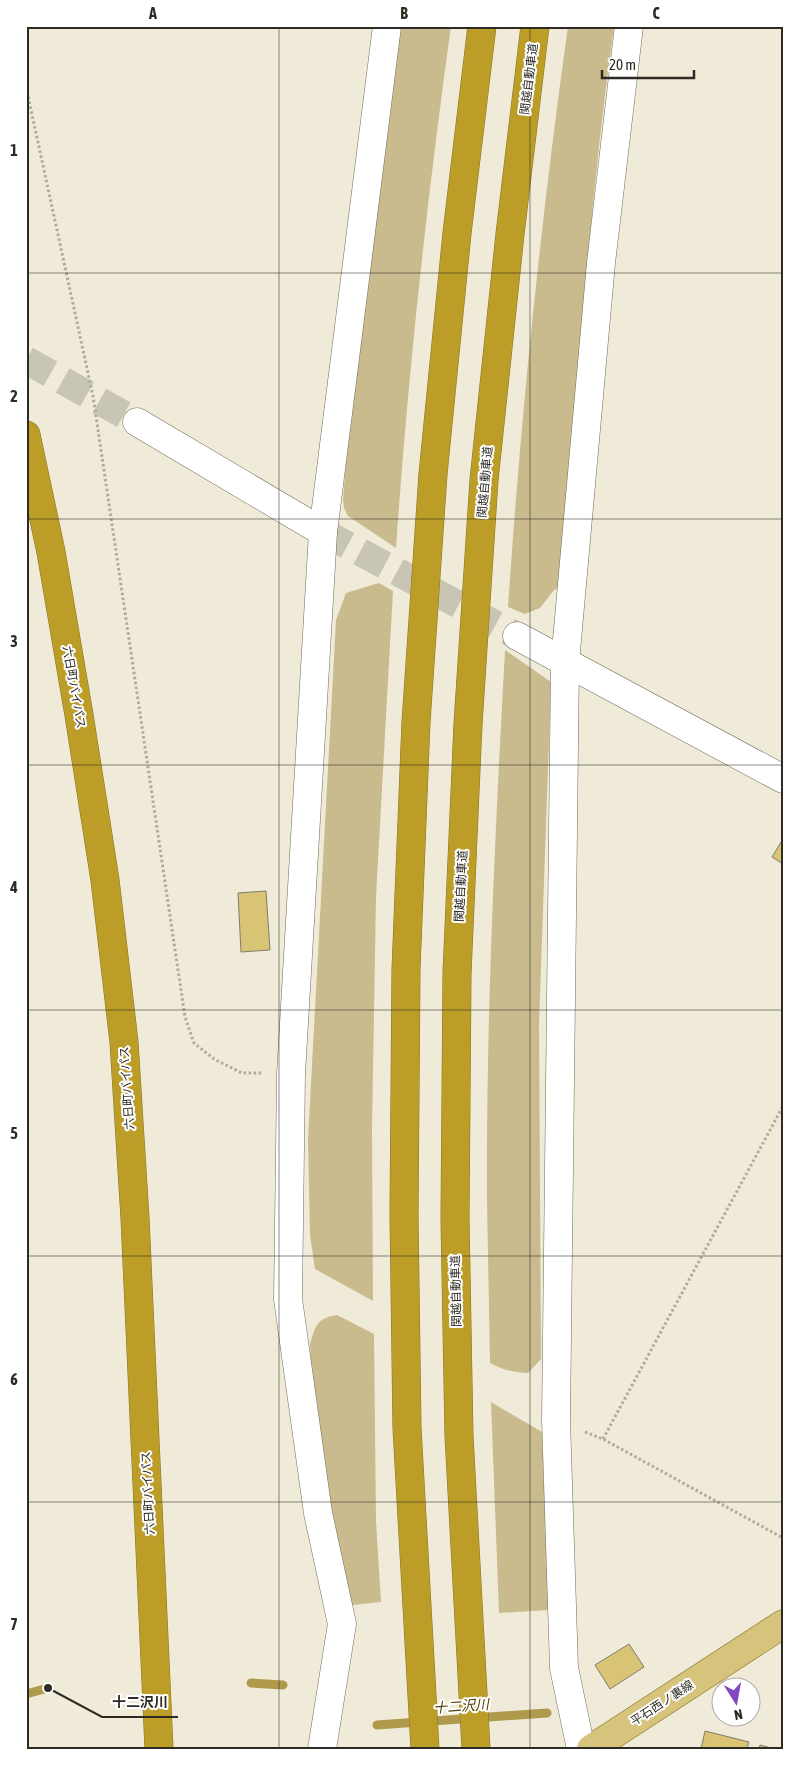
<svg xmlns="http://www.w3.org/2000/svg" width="809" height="1775" font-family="'Asap Condensed','Noto Sans JP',sans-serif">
<rect width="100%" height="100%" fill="#f0ebd8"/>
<!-- green -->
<g fill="#c9bb8d">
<path d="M400,26H451C427,200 408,373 396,548L348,516L344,508L343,499L348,437Z"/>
<path d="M568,26H614C588,212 576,399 564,586L554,590L540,608L525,614L508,607C521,413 541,219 568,26Z"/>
<polygon points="379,583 393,591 376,897 372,1129 373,1301 315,1269 310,1235 308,1139 336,620 346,593"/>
<path d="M505,650L551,682L539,1025L541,1359L528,1373C513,1372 503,1370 490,1363C489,1309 488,1255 487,1201C486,1017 495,833 505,650Z"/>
<path d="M337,1315L374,1334L376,1521L381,1602L343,1606L317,1473L310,1344C316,1325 316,1319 337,1315Z"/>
<polygon points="491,1402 542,1432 549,1610 499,1613"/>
</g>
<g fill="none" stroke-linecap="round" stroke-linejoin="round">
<!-- stream -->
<g stroke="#af994c" stroke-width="9">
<polyline points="251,1683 283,1685"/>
<polyline points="26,1694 48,1688"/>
<polyline points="377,1725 547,1713"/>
</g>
</g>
<!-- building -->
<g fill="#d9c375" stroke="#807c6b">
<polygon points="783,839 783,864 772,857"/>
<polygon points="266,891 270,950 241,952 238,893"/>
<polygon points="629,1644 644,1667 610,1689 595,1665"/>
<polygon points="705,1731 749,1742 747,1749 701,1749"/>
<polygon points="760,1745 775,1749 759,1749"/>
</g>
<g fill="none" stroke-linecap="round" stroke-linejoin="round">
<!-- minor-tunnel -->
<g stroke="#c9c5b4" stroke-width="28" stroke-dasharray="28 14" stroke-linecap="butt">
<polyline points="26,360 137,422"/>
<polyline points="323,532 517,636"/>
</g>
<defs>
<g id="minor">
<polyline points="137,422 323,532"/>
<polyline points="517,636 783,779"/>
<polyline points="322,1749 342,1624 318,1513 288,1299 291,1074 323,532 387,26"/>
<polyline points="581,1749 564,1668 556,1420 565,662 601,263 629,26"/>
</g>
<polyline id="major" points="591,1749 783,1624"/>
<g id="highway">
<polyline points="26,435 51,552 79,715 105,880 124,1042 135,1218 159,1749"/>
<polyline points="425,1749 407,1428 404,1215 406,969 416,722 433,474 457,233 482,26"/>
<polyline points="476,1749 459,1436 455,1219 457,973 468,724 484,480 510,234 535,26"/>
</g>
</defs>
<!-- minor casing -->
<use href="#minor" stroke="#706b5b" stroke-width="29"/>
<!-- major casing -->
<use href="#major" stroke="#897526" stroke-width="29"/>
<!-- highway casing -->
<use href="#highway" stroke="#897526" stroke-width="29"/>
<!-- path -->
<g stroke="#afab9c" stroke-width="3" stroke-dasharray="2.5 2.5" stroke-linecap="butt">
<polyline points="26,87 93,396 185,1017 194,1043 214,1059 242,1073 262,1073"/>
<polyline points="585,1432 603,1439 783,1538"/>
<polyline points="603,1439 783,1106"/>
</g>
<!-- minor -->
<use href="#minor" stroke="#fff" stroke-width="28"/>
<!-- major -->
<use href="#major" stroke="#d6c47d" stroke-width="28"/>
<!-- highway -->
<use href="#highway" stroke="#bb9d27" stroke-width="28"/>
</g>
<!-- grid -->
<path fill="none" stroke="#2d2b24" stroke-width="1" stroke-opacity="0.55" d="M279,26V1749M530,26V1749M26,273H783M26,519H783M26,765H783M26,1010H783M26,1256H783M26,1502H783"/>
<g text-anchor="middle" stroke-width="4" stroke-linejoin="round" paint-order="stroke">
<!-- street labels -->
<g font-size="12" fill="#2d2b24" stroke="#fff">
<text transform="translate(529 79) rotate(-83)" y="4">関越自動車道</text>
<text transform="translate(485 482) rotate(-85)" y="4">関越自動車道</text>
<text transform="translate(74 687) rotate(80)" y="4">六日町バイパス</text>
<text transform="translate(461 886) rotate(-87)" y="4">関越自動車道</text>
<text transform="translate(127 1088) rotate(-94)" y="4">六日町バイパス</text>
<text transform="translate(456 1291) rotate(-91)" y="4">関越自動車道</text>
<text transform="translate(148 1493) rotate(-93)" y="4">六日町バイパス</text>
<text transform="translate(662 1703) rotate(-33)" y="4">平石西ノ裏線</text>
</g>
<!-- water labels -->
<g font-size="14" font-style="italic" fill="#4f4000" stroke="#fff">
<text transform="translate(461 1706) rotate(-4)" y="5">十二沢川</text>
</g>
</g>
<!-- callouts -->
<path fill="none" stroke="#2d2b24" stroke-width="2" d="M48 1688L102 1717H178"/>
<circle fill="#2d2b24" stroke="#fff" stroke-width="2" cx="48" cy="1688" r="5"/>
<g font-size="14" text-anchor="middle" font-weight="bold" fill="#2d2b24" stroke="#fff" stroke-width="4" stroke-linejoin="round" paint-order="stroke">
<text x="140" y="1707">十二沢川</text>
</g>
<!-- border -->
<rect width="809" height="1775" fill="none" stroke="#ffffff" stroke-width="55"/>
<!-- north arrow -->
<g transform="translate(736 1702) rotate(169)"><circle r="24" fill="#ffffff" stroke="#abaaa7"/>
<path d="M0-4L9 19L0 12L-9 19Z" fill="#8348be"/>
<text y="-8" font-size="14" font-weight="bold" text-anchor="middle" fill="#2d2b24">N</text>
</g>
<!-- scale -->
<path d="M602 70v8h92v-8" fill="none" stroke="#2d2b24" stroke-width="2.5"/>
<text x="609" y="70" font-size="15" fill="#2d2b24" stroke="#ffffff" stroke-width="4" paint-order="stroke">20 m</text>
<rect x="28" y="28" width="754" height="1720" fill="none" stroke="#2d2b24" stroke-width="2"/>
<g font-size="16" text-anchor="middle" font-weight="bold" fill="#2d2b24">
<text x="153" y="19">A</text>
<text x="404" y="19">B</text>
<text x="656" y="19">C</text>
<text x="14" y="156">1</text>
<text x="14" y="402">2</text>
<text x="14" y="647">3</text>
<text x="14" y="893">4</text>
<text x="14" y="1139">5</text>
<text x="14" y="1385">6</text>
<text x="14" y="1630">7</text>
</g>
</svg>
